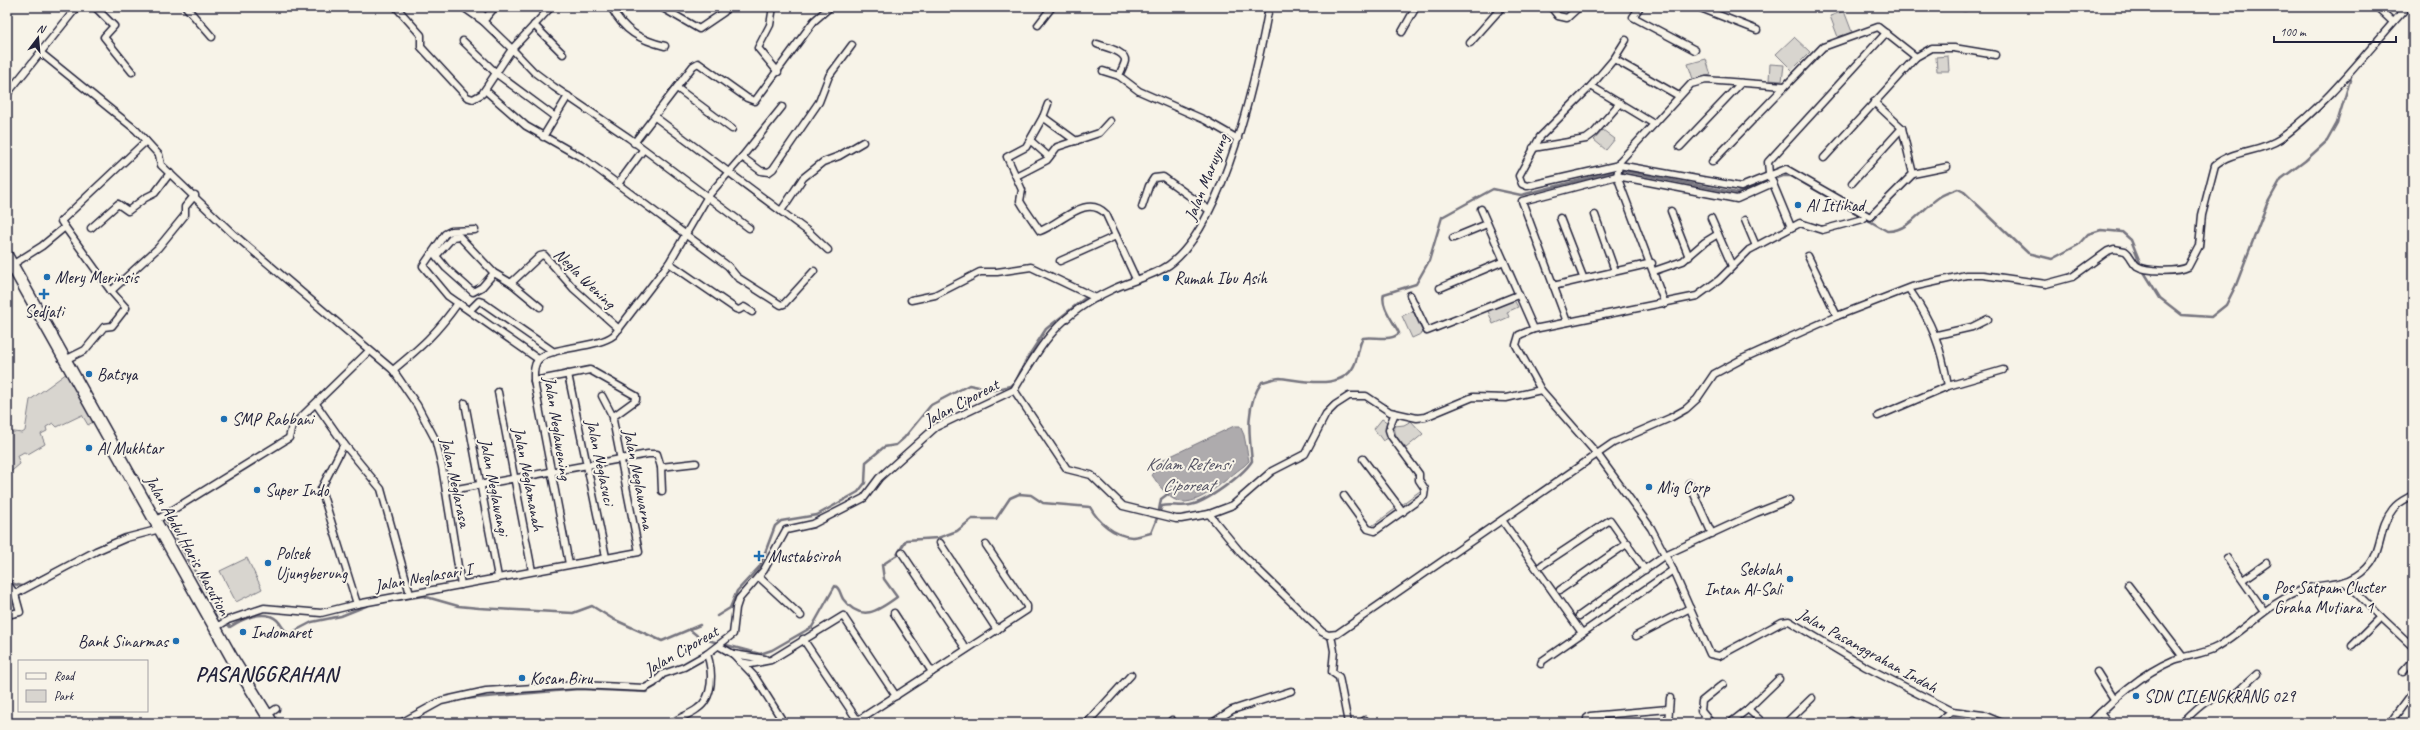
<svg xmlns="http://www.w3.org/2000/svg" width="2420" height="730" font-family="Caveat,sans-serif">
<rect width="100%" height="100%" fill="#f7f3e8"/>
<filter id="ink" filterUnits="userSpaceOnUse"><feTurbulence type="fractalNoise" baseFrequency=".025" numOctaves="2"/><feDisplacementMap in="SourceGraphic" scale="8" xChannelSelector="R" yChannelSelector="G"/><feConvolveMatrix kernelMatrix="1 2 1 2 8 2 1 2 1" color-interpolation-filters="sRGB"/></filter>
<g filter="url(#ink)">
<!-- green -->
<g fill="#d8d5cf" stroke="#7d7c85">
<polygon points="1844,11 1852,32 1838,37 1830,16"/>
<polygon points="1794,37 1810,52 1792,70 1776,54"/>
<polygon points="1948,56 1949,71 1937,71 1936,57"/>
<polygon points="1706,59 1711,75 1693,79 1688,64"/>
<polygon points="1770,64 1784,65 1782,81 1769,80"/>
<polygon points="1603,130 1615,139 1606,150 1594,140"/>
<polygon points="1514,300 1518,307 1507,312 1509,317 1493,324 1488,311"/>
<polygon points="1413,311 1423,333 1412,338 1402,316"/>
<polygon points="67,373 93,422 88,425 82,415 57,427 53,423 46,427 47,431 41,434 45,444 28,454 24,452 17,456 20,464 7,475 7,431 22,433 25,431 30,400"/>
<polygon points="1382,419 1387,422 1385,427 1388,438 1383,441 1374,429"/>
<path d="M1411,421L1423,434L1406,448C1400,441 1393,435 1395,426L1404,425Z"/>
<polygon points="1424,488 1423,496 1374,530 1369,528"/>
<polygon points="247,558 262,589 236,602 220,571"/>
</g>
<!-- water -->
<path fill="#aeabad" stroke="#76747f" d="M1234,426H1240L1244,435L1249,461L1244,466C1228,477 1198,508 1178,501C1167,498 1158,484 1152,475L1156,463Z"/>
<g fill="none" stroke-linecap="round" stroke-linejoin="round">
<!-- stream -->
<g stroke="#76747f" stroke-width="2.5">
<polyline points="1159,510 1161,499 1169,493"/>
<path d="M165,519L220,615L230,627C241,620 264,608 277,620C282,625 283,630 289,634L312,622L341,616L371,604L423,596L458,606L479,608L573,613L592,606L613,619L662,641L700,625"/>
<polyline points="7,577 14,584 22,586 108,543"/>
<polyline points="717,616 730,608 737,591 760,566 775,526 781,521 817,515 858,492 865,483 866,462 884,447 896,445 904,438 931,405 948,396 969,385 994,390 1010,386 1016,381 1026,360 1046,329 1085,298"/>
<path d="M689,629L700,638L760,654L772,650L812,627L835,586C840,588 840,594 843,599C861,623 878,611 897,597L884,579L882,565L897,555L906,540L938,538L957,531L972,519H996L1010,498L1019,494L1031,495L1043,503L1090,507C1098,522 1114,536 1132,537C1138,537 1145,534 1151,533L1162,506C1171,504 1181,507 1190,505C1207,502 1243,475 1252,461C1249,434 1245,405 1262,382C1267,381 1274,378 1280,378C1300,380 1338,390 1352,369C1359,360 1357,347 1363,338C1374,336 1392,342 1399,333C1394,322 1380,306 1384,294L1416,284L1429,261L1442,217L1493,189L1521,195L1613,172L1623,171L1737,193L1782,176H1791L1887,231C1909,232 1924,206 1941,196C1946,193 1953,191 1958,189L1964,192L2028,253L2052,259L2078,245L2088,234L2101,230L2122,232L2131,240L2144,272L2160,298L2182,315L2211,317L2226,305L2236,285L2267,204L2281,179L2305,161L2327,141L2337,123L2351,77"/>
<polyline points="464,699 579,689 646,692 656,686"/>
</g>
<defs>
<g id="street">
<polyline points="95,7 114,26 104,37 132,72"/>
<polyline points="186,7 212,37"/>
<polyline points="396,7 421,35 421,47 467,97 473,99 482,94 512,49 534,72 554,87 629,138 749,228"/>
<polyline points="463,7 483,21 512,49 551,7"/>
<polyline points="474,7 486,18"/>
<path d="M611,7C624,31 640,40 665,46"/>
<polyline points="661,7 699,29 724,12 727,7"/>
<polyline points="773,7 770,25 758,48 778,72"/>
<polyline points="1551,7 1558,16 1567,18 1579,7"/>
<polyline points="1640,7 1633,17 1695,50"/>
<polyline points="1698,7 1757,30"/>
<polyline points="1964,7 1965,7"/>
<polyline points="2377,7 2393,22"/>
<polyline points="483,21 495,7"/>
<polyline points="534,25 563,54"/>
<polyline points="1038,25 1052,7"/>
<polyline points="1402,32 1416,7"/>
<polyline points="1626,40 1614,59 1591,86 1540,137 1519,176 1522,184 1527,186 1619,165 1741,187 1786,169 1870,217 1913,174"/>
<polyline points="463,41 497,74 555,117"/>
<polyline points="1470,43 1502,7"/>
<path d="M1097,44C1104,47 1126,51 1125,61C1124,66 1120,72 1119,76"/>
<polyline points="41,53 136,130 159,155 161,165 232,233 393,370 417,405 435,439 442,467 461,585"/>
<polyline points="1614,59 1679,96"/>
<polyline points="1103,71 1119,76 1139,91 1205,120 1238,139"/>
<polyline points="1591,86 1654,124"/>
<polyline points="677,88 732,129"/>
<polyline points="485,90 526,126 584,159 728,266 737,277 781,305 784,304 814,271"/>
<polyline points="7,94 77,7"/>
<polyline points="1874,102 1902,128 1913,174"/>
<path d="M1048,104L1043,117L1026,147L1007,157L1022,190L1020,201L1023,206L1040,231C1062,223 1086,193 1106,214L1136,279"/>
<polyline points="655,117 810,233 828,250"/>
<polyline points="1043,117 1076,141"/>
<polyline points="543,137 568,96"/>
<polyline points="1031,141 1049,157"/>
<polyline points="634,143 693,66 698,63 747,98 755,101 814,21 830,7"/>
<polyline points="1680,147 1741,83"/>
<polyline points="1533,148 1586,139 1594,133 1620,103"/>
<polyline points="742,157 782,107"/>
<polyline points="1824,158 1916,57 1932,48 1954,48 1996,55"/>
<polyline points="1712,162 1823,47 1878,27 1916,57"/>
<polyline points="1913,174 1947,167"/>
<polyline points="1016,176 1047,160 1057,147 1099,133 1110,121"/>
<polyline points="1617,176 1620,161 1691,84 1706,80 1784,86"/>
<polyline points="1617,176 1665,304"/>
<polyline points="1852,183 1902,128"/>
<polyline points="618,184 643,150"/>
<polyline points="1142,207 1149,186 1154,178 1163,177 1209,210"/>
<polyline points="1481,209 1534,329"/>
<polyline points="781,211 803,178 823,162 839,156 863,142"/>
<polyline points="1671,211 1689,257"/>
<polyline points="1595,215 1615,271"/>
<polyline points="1560,218 1583,277"/>
<polyline points="1711,218 1732,266"/>
<polyline points="1863,219 1822,230 1800,223 1749,250 1719,280 1697,296 1534,329 1519,335 1516,345 1541,390 1598,455 1651,528 1673,570 1710,654 1719,656 1782,622 1789,621 1864,666 1952,711"/>
<polyline points="1745,220 1756,246"/>
<polyline points="65,227 61,221 146,141"/>
<polyline points="1791,227 1769,174 1768,162 1886,33"/>
<polyline points="91,228 118,204 128,211 145,198 155,193 170,173"/>
<polyline points="475,230 451,231 445,234 423,266 448,296 538,359"/>
<polyline points="1453,238 1487,224"/>
<polyline points="1808,256 1837,316"/>
<polyline points="1060,261 1116,236"/>
<polyline points="669,263 736,309 739,310 744,307 752,312"/>
<polyline points="12,265 42,246 65,227 111,291 158,248 185,215 185,207 195,195"/>
<polyline points="1654,271 1683,261 1705,242 1718,234"/>
<polyline points="494,273 482,287 473,292 446,268 436,256 453,237 459,236 494,273 511,283 540,256 544,255 574,289 619,329"/>
<polyline points="511,283 540,307"/>
<polyline points="1553,286 1652,263"/>
<polyline points="1440,288 1504,261"/>
<path d="M1909,289C1932,322 1941,346 1948,386L2003,370"/>
<polyline points="1410,295 1427,331 1518,295"/>
<polyline points="911,300 935,295 980,272 997,272 1031,267 1096,298"/>
<polyline points="472,308 479,301 482,302 554,352"/>
<polyline points="1567,322 1522,201 1617,176 1737,199 1773,183"/>
<polyline points="1937,335 1972,327 1988,319"/>
<polyline points="65,360 85,350 104,327 112,326 126,308 111,291"/>
<path d="M393,370C421,347 437,333 458,303"/>
<polyline points="568,374 606,557"/>
<polyline points="1014,390 1067,469 1091,475 1123,506 1176,519 1181,519 1209,514 1233,505 1272,471 1305,454 1326,414 1335,405 1349,396 1366,396 1390,412 1417,418 1425,417 1473,397 1506,398 1541,390"/>
<path d="M1014,390C1043,342 1058,315 1111,290C1129,281 1152,277 1169,265C1224,225 1257,73 1269,7"/>
<polyline points="498,392 532,571"/>
<polyline points="602,396 613,417"/>
<polyline points="465,403 498,577"/>
<polyline points="316,404 344,444 381,489 410,594"/>
<polyline points="1878,416 1948,386"/>
<polyline points="1390,425 1395,413"/>
<polyline points="344,444 321,489 357,604"/>
<polyline points="1363,459 1403,512"/>
<polyline points="661,467 662,491"/>
<polyline points="1689,483 1712,534"/>
<polyline points="446,491 648,454 657,454 661,467 696,463"/>
<polyline points="1344,496 1368,529 1375,531 1424,496 1425,489 1419,480 1419,474 1391,436 1389,430"/>
<path d="M1209,514L1241,553L1322,632L1328,635L1337,634L1613,443L1670,418L1686,409L1697,399L1714,374L1744,358L1837,316L1912,287L1966,275H1983L2046,284L2072,277L2108,251L2114,249L2125,251C2131,255 2132,262 2137,266C2146,272 2179,272 2188,267L2199,246L2202,215L2215,165C2233,150 2261,152 2280,139C2329,103 2366,52 2407,7"/>
<polyline points="1502,520 1582,633"/>
<polyline points="155,521 289,438 292,426 369,351"/>
<polyline points="940,543 997,630"/>
<polyline points="902,553 966,649"/>
<polyline points="2227,558 2264,611"/>
<path d="M569,564L534,381C534,374 533,366 538,360C550,346 596,349 614,335L669,263L708,196L742,157L761,171L769,172L773,169L819,102L829,76L852,45"/>
<polyline points="1542,565 1610,520 1645,570"/>
<polyline points="759,577 801,616"/>
<polyline points="2243,580 2267,563"/>
<polyline points="2345,582 2381,617 2352,646"/>
<polyline points="7,583 15,594 20,612 7,615"/>
<polyline points="2128,585 2183,657"/>
<polyline points="1560,590 1628,543"/>
<polyline points="15,594 96,551 126,538 160,529"/>
<polyline points="894,613 932,672"/>
<polyline points="1579,616 1665,555 1756,513 1789,500"/>
<polyline points="2381,617 2413,647"/>
<polyline points="215,628 228,620 264,608 321,613 357,604 639,552 613,420 614,416 636,400 636,396 590,370 534,381"/>
<polyline points="1331,635 1334,651 1332,672 1339,677 1348,723"/>
<polyline points="1636,636 1690,608"/>
<polyline points="803,639 856,718 860,719 1027,610 1027,606 986,545"/>
<polyline points="719,646 733,654 755,677 784,723"/>
<polyline points="733,654 765,659"/>
<polyline points="740,662 751,664 771,660 843,616 896,696"/>
<polyline points="1541,664 1542,661 1673,570"/>
<polyline points="2097,672 2114,699"/>
<polyline points="2403,672 2413,661"/>
<polyline points="1748,709 1763,723"/>
<polyline points="2100,713 2108,723"/>
<polyline points="267,715 276,709"/>
<polyline points="401,723 441,701 486,691 579,685 645,688 654,683 663,674 684,667 707,654 733,634 736,608 739,599 764,570 786,530 813,524 864,498 879,478 936,427 1014,390"/>
<path d="M672,723C680,717 689,715 697,709C714,698 713,671 707,654"/>
<polyline points="1087,723 1131,675"/>
<polyline points="1169,723 1172,720"/>
<polyline points="1212,723 1232,710 1291,691"/>
<polyline points="1361,723 1365,720 1367,723"/>
<polyline points="1587,723 1587,718 1590,716 1668,709"/>
<polyline points="1668,723 1670,698"/>
<polyline points="1711,723 1701,711 1702,701 1723,684"/>
<polyline points="1730,723 1748,709 1779,679"/>
<polyline points="1786,723 1812,698"/>
<polyline points="1848,723 1850,721"/>
<polyline points="1937,723 1952,711 1983,715 2002,723"/>
<path d="M2090,723C2115,698 2141,674 2174,660C2188,655 2204,654 2217,647C2246,630 2268,604 2299,591C2318,583 2340,587 2357,576C2386,558 2375,531 2393,509C2398,502 2406,499 2413,495"/>
<path d="M2182,723C2200,705 2209,695 2235,694L2257,674"/>
<polyline points="2390,723 2412,693"/>
</g>
<polyline id="highway" points="7,256 232,658 272,723"/>
</defs>
<!-- street casing -->
<use href="#street" stroke="#22223b" stroke-width="9"/>
<!-- highway casing -->
<use href="#highway" stroke="#22223b" stroke-width="14"/>
<!-- street -->
<use href="#street" stroke="#f7f3e8" stroke-width="6"/>
<!-- highway -->
<use href="#highway" stroke="#f7f3e8" stroke-width="11"/>
</g>
</g>
<!-- markers -->
<g fill="#1f6fb2" stroke="#f7f3e8" stroke-width="1.5">
<circle cx="1798" cy="205" r="4"/>
<circle cx="47" cy="277" r="4"/>
<circle cx="1166" cy="278" r="4"/>
<path d="M42 288h4v4h4v4h-4v4h-4v-4h-4v-4h4z"/>
<circle cx="89" cy="374" r="4"/>
<circle cx="224" cy="419" r="4"/>
<circle cx="89" cy="448" r="4"/>
<circle cx="1649" cy="487" r="4"/>
<circle cx="257" cy="490" r="4"/>
<path d="M757 550h4v4h4v4h-4v4h-4v-4h-4v-4h4z"/>
<circle cx="268" cy="563" r="4"/>
<circle cx="1790" cy="579" r="4"/>
<circle cx="2266" cy="597" r="4"/>
<circle cx="243" cy="632" r="4"/>
<circle cx="176" cy="641" r="4"/>
<circle cx="522" cy="678" r="4"/>
<circle cx="2136" cy="696" r="4"/>
</g>
<g text-anchor="middle" stroke-width="4" stroke-linejoin="round" paint-order="stroke">
<!-- street labels -->
<g font-size="17" fill="#22223b" stroke="#f7f3e8">
<text transform="translate(1206 177) rotate(-68)" y="6">Jalan Maruyung</text>
<text transform="translate(585 278) rotate(44)" y="6">Negla Wening</text>
<text transform="translate(961 402) rotate(-28)" y="6">Jalan Ciporeat</text>
<text transform="translate(558 428) rotate(81)" y="6">Jalan Neglawening</text>
<text transform="translate(601 462) rotate(78)" y="6">Jalan Neglasuci</text>
<text transform="translate(529 479) rotate(79)" y="6">Jalan Neglamanah</text>
<text transform="translate(639 479) rotate(79)" y="6">Jalan Neglawarna</text>
<text transform="translate(456 482) rotate(78)" y="6">Jalan Neglarasa</text>
<text transform="translate(495 487) rotate(79)" y="6">Jalan Neglawangi</text>
<text transform="translate(188 545) rotate(61)" y="6">Jalan Abdul Haris Nasution</text>
<text transform="translate(423 577) rotate(-10)" y="6">Jalan Neglasari I</text>
<text transform="translate(681 650) rotate(-30)" y="6">Jalan Ciporeat</text>
<text transform="translate(1868 650) rotate(29)" y="6">Jalan Pasanggrahan Indah</text>
</g>
<!-- poi labels -->
<g font-size="17" fill="#22223b" stroke="#f7f3e8" text-anchor="start">
<text x="1806" y="211">Al Ittihad</text>
<text x="55" y="283">Mery Merinsis</text>
<text x="1174" y="284">Rumah Ibu Asih</text>
<text x="44" y="317" text-anchor="middle">Sedjati</text>
<text x="97" y="380">Batsya</text>
<text x="232" y="425">SMP Rabbani</text>
<text x="97" y="454">Al Mukhtar</text>
<text x="1657" y="493">Mig Corp</text>
<text x="265" y="496">Super Indo</text>
<text x="276" y="559">Polsek<tspan x="276" dy="20">Ujungberung</tspan></text>
<text x="768" y="562">Mustabsiroh</text>
<text x="1782" y="575" text-anchor="end">Sekolah<tspan x="1782" dy="20">Intan Al-Sali</tspan></text>
<text x="2274" y="593">Pos Satpam Cluster<tspan x="2274" dy="20">Graha Mutiara 1</tspan></text>
<text x="251" y="638">Indomaret</text>
<text x="168" y="647" text-anchor="end">Bank Sinarmas</text>
<text x="530" y="684">Kosan Biru</text>
<text x="2144" y="702">SDN CILENGKRANG 029</text>
</g>
<!-- water labels -->
<g font-size="18" font-style="italic" fill="#535263" stroke="#f7f3e8">
<text x="1188" y="470">Kolam Retensi<tspan x="1188" dy="21">Ciporeat</tspan></text>
</g>
<!-- district labels -->
<g font-size="21" font-weight="bold" letter-spacing="1" fill="#22223b" stroke="#f7f3e8">
<text x="267" y="681">PASANGGRAHAN</text>
</g>
</g>
<!-- margin -->
<rect width="2420" height="730" fill="none" stroke="#f7f3e8" stroke-width="24"/>
<rect x="12" y="12" width="2396" height="706" fill="none" stroke="#22223b" stroke-width="1.5" filter="url(#ink)"/>
<!-- legend -->
<rect x="18" y="660" width="130" height="52" fill="#f7f3e8" stroke="#a29fa3"/>
<rect x="26" y="673" width="20" height="6" fill="#f7f3e8" stroke="#a29fa3"/>
<text x="54" y="680" font-size="12" fill="#22223b">Road</text>
<rect x="26" y="690" width="20" height="12" fill="#d8d5cf" stroke="#a29fa3"/>
<text x="54" y="700" font-size="12" fill="#22223b">Park</text>
<!-- north arrow -->
<g transform="translate(38 38) rotate(16)" stroke="#f7f3e8" stroke-width="3" paint-order="stroke">
<path d="M0-3L7 15L0 10L-7 15Z" fill="#22223b"/>
<text y="-6" font-size="11" font-weight="bold" text-anchor="middle" fill="#22223b">N</text>
</g>
<!-- scale -->
<path d="M2274 36v6h122v-6" fill="none" stroke="#22223b" stroke-width="2"/>
<text x="2280" y="36" font-size="12" fill="#22223b" stroke="#f7f3e8" stroke-width="3" paint-order="stroke">100 m</text>
</svg>
